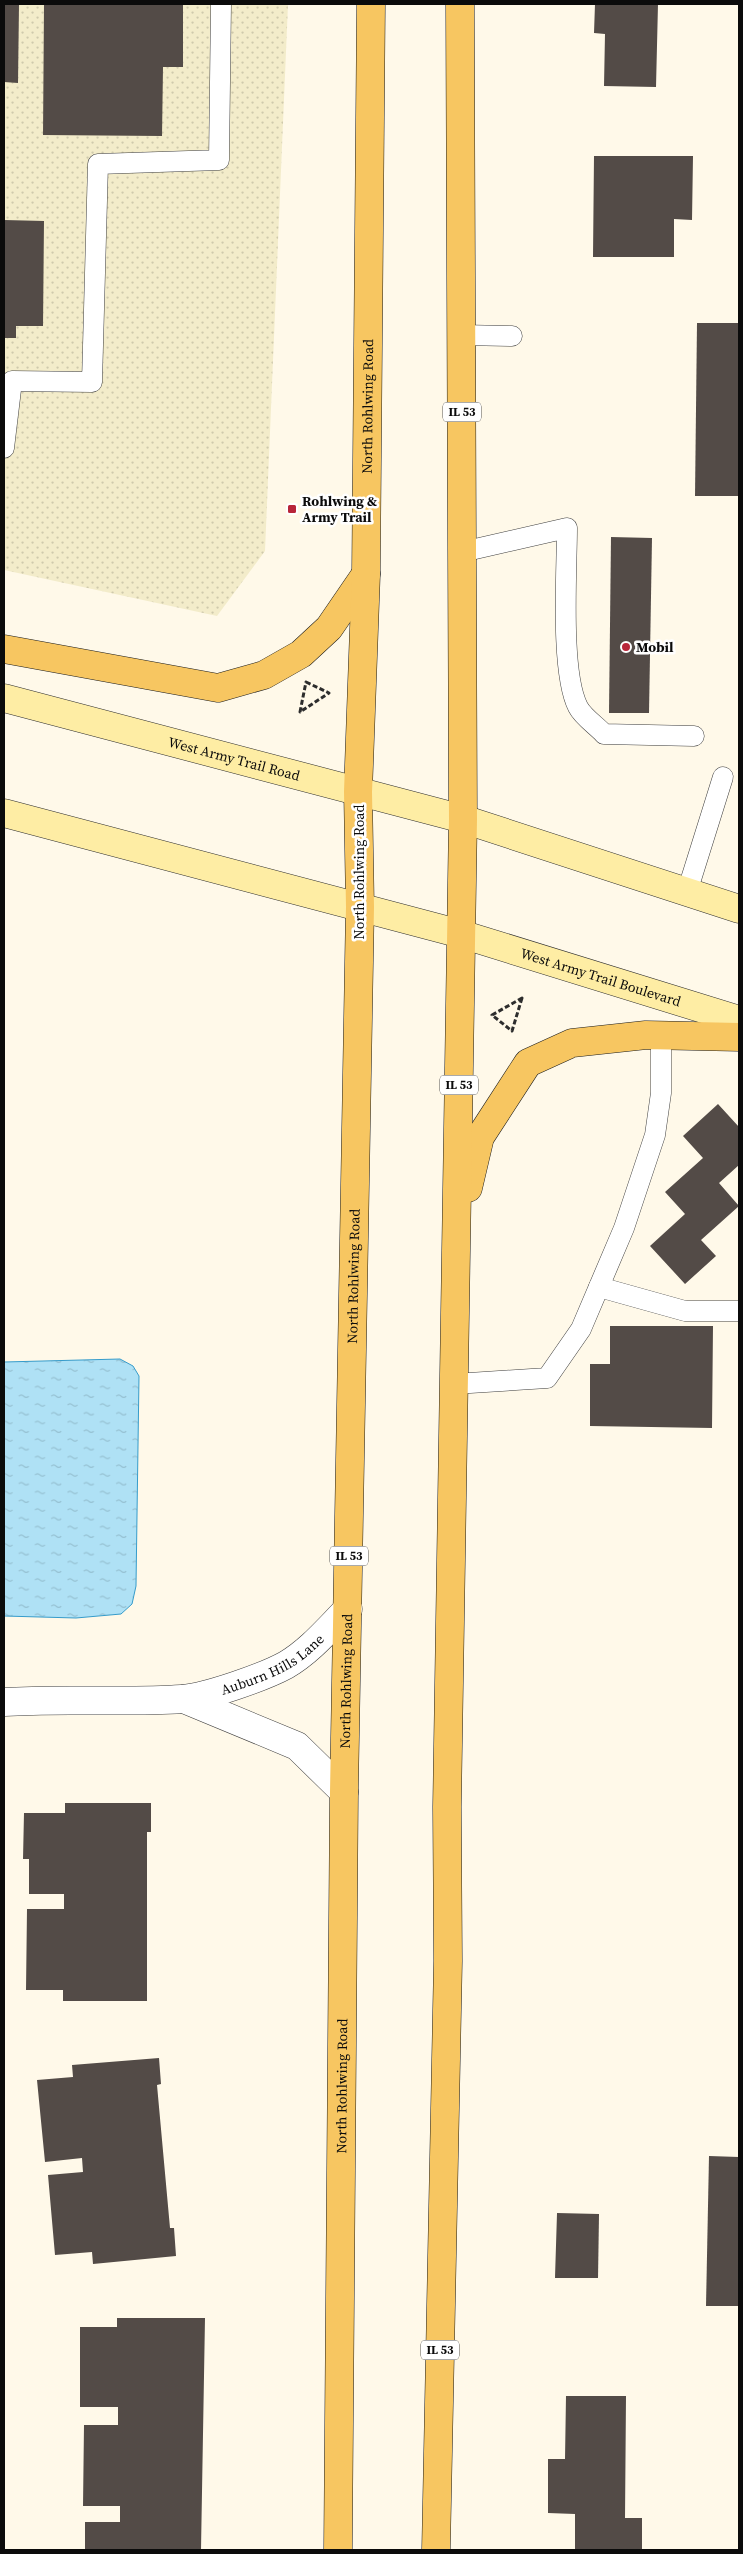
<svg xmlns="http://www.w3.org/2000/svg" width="743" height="2554" font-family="'Source Serif 4',serif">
<defs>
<pattern id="farmland-dots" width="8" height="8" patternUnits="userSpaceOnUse" patternTransform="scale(1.25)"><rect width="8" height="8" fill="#f3ecca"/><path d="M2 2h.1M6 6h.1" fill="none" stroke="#cfc9ac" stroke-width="1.8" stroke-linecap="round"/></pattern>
<pattern id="water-ripples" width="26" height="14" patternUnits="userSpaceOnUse" patternTransform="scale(1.25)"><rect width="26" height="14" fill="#afe1f5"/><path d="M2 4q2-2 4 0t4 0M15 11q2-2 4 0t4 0" fill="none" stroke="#95c0d1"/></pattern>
</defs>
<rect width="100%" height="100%" fill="#fff9e9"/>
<!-- farmland -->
<polygon fill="url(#farmland-dots)" points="4,4 288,4 265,551 217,616 4,570"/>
<!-- water -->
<polygon fill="url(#water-ripples)" stroke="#369ccb" points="120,1359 133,1366 139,1376 136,1586 132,1604 121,1614 76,1618 4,1616 4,1362"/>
<!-- building -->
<g fill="#534b47">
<polygon points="4,4 19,4 18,83 4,82"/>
<polygon points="44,4 183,4 183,67 163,67 162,136 43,135"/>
<polygon points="595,4 658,4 656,87 604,86 605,34 594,33"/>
<polygon points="594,156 693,156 692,220 674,219 674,257 593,257"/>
<polygon points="4,220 44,221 43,326 16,326 16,338 4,338"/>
<polygon points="697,323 739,323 739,496 695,496"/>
<polygon points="611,537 652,538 649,713 609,713"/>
<polygon points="718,1104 739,1127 739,1165 719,1183 739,1206 701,1240 716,1256 685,1284 650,1246 685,1214 665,1192 703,1158 683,1136"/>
<polygon points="610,1326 713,1326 712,1428 590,1426 590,1364 610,1364"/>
<polygon points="65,1803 151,1803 151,1832 147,1832 147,2001 63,2001 63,1990 26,1990 27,1909 64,1909 64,1894 29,1894 29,1859 23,1859 24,1813 65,1813"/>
<polygon points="159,2058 161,2084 157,2085 170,2228 174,2228 176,2256 93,2264 92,2252 55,2255 48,2175 83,2172 82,2158 45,2162 37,2080 73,2077 72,2065"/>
<polygon points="709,2156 739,2157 739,2306 706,2306"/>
<polygon points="557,2213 599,2214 598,2278 555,2278"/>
<polygon points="117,2318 205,2318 201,2550 85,2550 85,2522 120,2522 120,2506 83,2506 84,2425 118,2425 118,2407 80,2407 80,2327 117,2327"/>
<polygon points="566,2396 626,2396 625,2518 642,2518 642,2550 575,2550 575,2514 548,2513 548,2459 565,2459"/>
</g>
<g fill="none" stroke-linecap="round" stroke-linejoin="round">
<defs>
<g id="lane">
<polyline points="461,335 512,336"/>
<polyline points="4,448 12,381 92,382 98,164 219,160 221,4"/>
<path d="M462,552L567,528C567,570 560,672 578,707C583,717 597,726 604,734L694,736"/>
<polyline points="687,892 723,777"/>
<polyline points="599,1287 685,1311 739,1311"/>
<polyline points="454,1384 547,1378 581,1329 624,1228 655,1135 661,1093 661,1035"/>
</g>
<g id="street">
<polyline points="184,1699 297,1746 344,1792"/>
<path id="s1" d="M4,1702C63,1698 123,1703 182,1699C207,1697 264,1677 286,1665C310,1651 329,1628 348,1609"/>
</g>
<g id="secondary">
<path id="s2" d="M4,698L463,819L739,909"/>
<path id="s3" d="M4,813L461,934L739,1020"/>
</g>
<g id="primary">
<polyline points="4,649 218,688 264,675 301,654 329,628 366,574"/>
<polyline points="468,1188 480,1137 528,1063 572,1043 646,1035 739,1037"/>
<path id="s4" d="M338,2550L344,1792L360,907L358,792L366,574L371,4"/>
<polyline points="436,2550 448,1961 447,1807 463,819 460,4"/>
</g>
</defs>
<!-- lane casing -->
<use href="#lane" stroke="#3e3e3e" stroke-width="21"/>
<!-- street casing -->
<use href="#street" stroke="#3e3e3e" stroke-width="29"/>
<!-- secondary casing -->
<use href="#secondary" stroke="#2d2d2d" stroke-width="29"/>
<!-- primary casing -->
<use href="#primary" stroke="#1c1c1c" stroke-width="29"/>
<!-- path -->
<g stroke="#2d2d2d" stroke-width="3" stroke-dasharray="5 2.5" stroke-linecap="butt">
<polygon points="306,682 329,693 300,712"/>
<polygon points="522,998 512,1031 492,1015"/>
</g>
<!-- lane -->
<use href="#lane" stroke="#fff" stroke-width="20"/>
<!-- street -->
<use href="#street" stroke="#fff" stroke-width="28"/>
<!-- secondary -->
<use href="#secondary" stroke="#feeda4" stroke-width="28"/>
<!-- primary -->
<use href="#primary" stroke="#f7c661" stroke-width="28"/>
</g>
<!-- markers -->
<g fill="#b82539" stroke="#fff" stroke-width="2">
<rect x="287" y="504" width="10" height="10" rx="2.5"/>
<circle cx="626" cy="647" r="5"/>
</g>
<g text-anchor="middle" stroke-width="5" stroke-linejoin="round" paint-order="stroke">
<!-- shield labels -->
<g fill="#fff" stroke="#545454" stroke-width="1">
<rect x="443" y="402.5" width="38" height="19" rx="4"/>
<rect x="440" y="1075.5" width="38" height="19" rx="4"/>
<rect x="330" y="1546.5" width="38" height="19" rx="4"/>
<rect x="421" y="2340.5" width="38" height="19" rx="4"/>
</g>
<g font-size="12" font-weight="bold" fill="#0b0b0b">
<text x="462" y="416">IL 53</text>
<text x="459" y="1089">IL 53</text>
<text x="349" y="1560">IL 53</text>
<text x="440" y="2354">IL 53</text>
</g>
<!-- street labels -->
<g font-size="14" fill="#0b0b0b" stroke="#fff">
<text dy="5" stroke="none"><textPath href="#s4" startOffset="2144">North Rohlwing Road</textPath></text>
<text dy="5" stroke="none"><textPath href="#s2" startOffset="238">West Army Trail Road</textPath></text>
<text transform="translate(359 872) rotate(-90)" y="5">North Rohlwing Road</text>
<text dy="5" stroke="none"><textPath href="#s3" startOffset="619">West Army Trail Boulevard</textPath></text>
<text dy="5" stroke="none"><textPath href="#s4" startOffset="1274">North Rohlwing Road</textPath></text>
<text dy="5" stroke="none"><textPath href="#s1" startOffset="276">Auburn Hills Lane</textPath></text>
<text dy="5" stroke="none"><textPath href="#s4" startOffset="869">North Rohlwing Road</textPath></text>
<text dy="5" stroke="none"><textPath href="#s4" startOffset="464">North Rohlwing Road</textPath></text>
</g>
<!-- poi labels -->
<g font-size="14" font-weight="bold" fill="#0b0b0b" stroke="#fff" text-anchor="start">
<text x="302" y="506">Rohlwing &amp;<tspan x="302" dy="16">Army Trail</tspan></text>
<text x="636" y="652">Mobil</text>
</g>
</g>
<!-- border -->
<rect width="743" height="2554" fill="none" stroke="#0b0b0b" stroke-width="10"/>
</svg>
